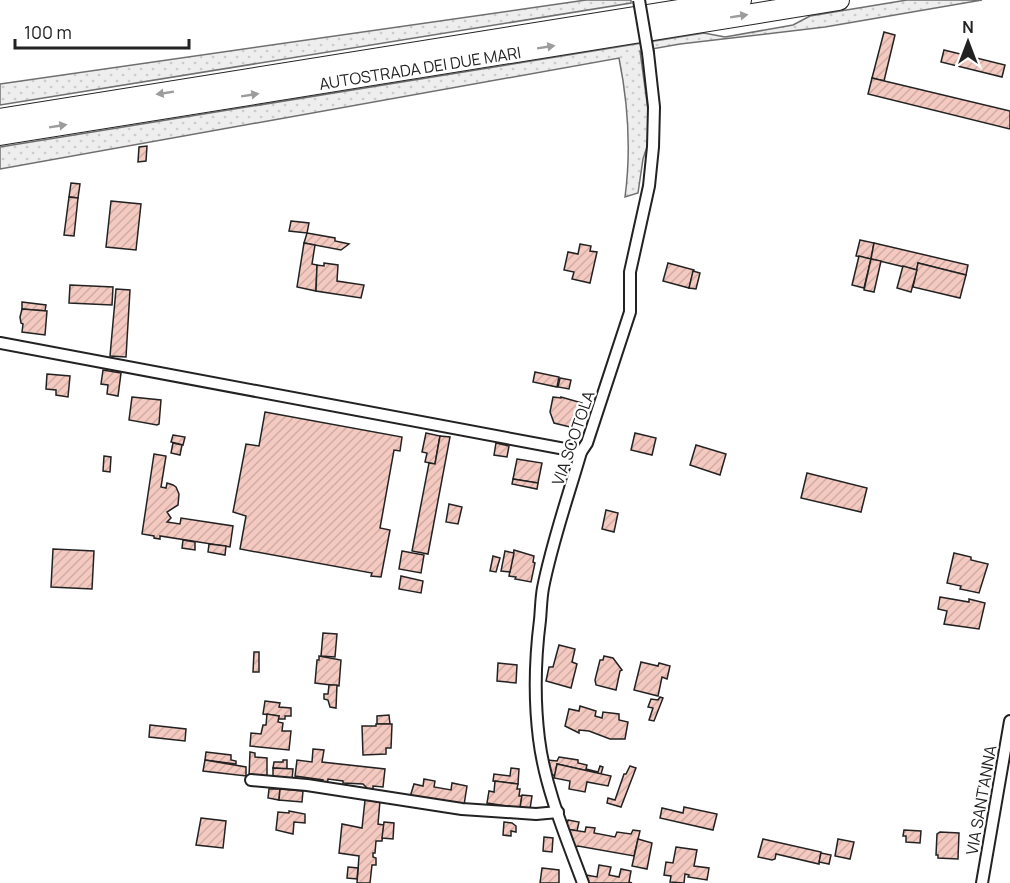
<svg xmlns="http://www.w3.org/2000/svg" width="1010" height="883" font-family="Manrope,sans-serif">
<defs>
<pattern id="grass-dots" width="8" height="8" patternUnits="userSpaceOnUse" patternTransform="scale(1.5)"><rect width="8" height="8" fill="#eee"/><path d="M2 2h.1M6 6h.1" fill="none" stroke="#ccc" stroke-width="1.8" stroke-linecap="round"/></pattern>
<pattern id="building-hatch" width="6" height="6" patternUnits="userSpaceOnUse" patternTransform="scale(1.5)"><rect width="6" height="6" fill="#f3c9c0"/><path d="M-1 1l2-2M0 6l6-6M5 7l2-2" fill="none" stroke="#d0aca5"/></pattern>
</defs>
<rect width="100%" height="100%" fill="#fff"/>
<!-- grass -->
<g fill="url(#grass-dots)" stroke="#6f6f6f" stroke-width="1.5">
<polygon points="586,0 631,0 631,3 0,105 0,84"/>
<path d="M907,0H982L825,27L680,44L640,51L648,110V144L643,159L638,193L625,197C631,152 628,103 619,58L0,169V147L704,33L725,37L793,25L810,16Z"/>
</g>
<!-- building -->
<g fill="url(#building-hatch)" stroke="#222" stroke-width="1.5">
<polygon points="884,32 895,35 884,81 872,78"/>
<polygon points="944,50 1005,65 1002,77 941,62"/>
<polygon points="872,78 1010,111 1010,129 868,94"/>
<polygon points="147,146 146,161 138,162 139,147"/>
<polygon points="71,183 80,184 78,198 69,197"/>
<polygon points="69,197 78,198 74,236 64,235"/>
<polygon points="111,201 141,204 136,250 106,247"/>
<polygon points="291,221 309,223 307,233 289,231"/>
<polygon points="307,233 335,238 335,241 349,244 341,250 304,243"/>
<polygon points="860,240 874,243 871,259 856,256"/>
<polygon points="304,243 315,245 312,264 317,265 316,291 297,287"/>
<polygon points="874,243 968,265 966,275 918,263 917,270 871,259"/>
<polygon points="580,244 591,246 590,251 597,252 590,283 572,279 574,272 564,270 568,252 578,254"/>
<polygon points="859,256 871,259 864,288 852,285"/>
<polygon points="871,259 881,261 874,292 864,290"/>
<polygon points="324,263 338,265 337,281 364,285 361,298 316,291 317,265 324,266"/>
<polygon points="668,263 694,270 689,288 663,281"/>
<polygon points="918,263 966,275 960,298 913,287"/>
<polygon points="903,266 917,270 911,292 897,288"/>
<polygon points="693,271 700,273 696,289 689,288"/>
<polygon points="70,285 113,287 112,305 69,303"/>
<polygon points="116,289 130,290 126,357 110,356"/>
<polygon points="22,302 46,305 45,311 22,309"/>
<polygon points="22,309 47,311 45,335 22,332 23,324 21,323 20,317"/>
<polygon points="103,370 121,373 118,396 107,394 108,385 101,384"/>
<polygon points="535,372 559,377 557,387 533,382"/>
<polygon points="47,374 70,376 68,397 56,395 56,390 46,389"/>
<polygon points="560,378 571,380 569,389 558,387"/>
<polygon points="132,397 161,400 159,424 157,425 129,420"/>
<polygon points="553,397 561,398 561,397 582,403 576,423 570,427 554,423 550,412"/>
<polygon points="265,412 402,437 400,451 394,450 380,528 390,530 381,577 371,576 372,573 240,549 246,516 233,512 246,444 259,446"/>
<polygon points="426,433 440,436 435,464 425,462 427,453 422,452"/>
<polygon points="635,433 656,438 652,455 631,450"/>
<polygon points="173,435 185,437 183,445 171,442"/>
<polygon points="440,436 450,437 428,554 412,551 429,463 435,464"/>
<polygon points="173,443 182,445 180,455 171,453"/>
<polygon points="496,443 509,446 507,457 494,455"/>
<polygon points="696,445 726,454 720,475 690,465"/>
<polygon points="154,454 166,456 161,487 166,488 167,483 173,485 176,487 179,494 178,505 167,512 171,518 167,522 180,524 181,518 233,526 230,547 160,536 160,539 154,538 154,536 142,534"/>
<polygon points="104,456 111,457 110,472 103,471"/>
<polygon points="517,459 542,463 538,483 513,479"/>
<polygon points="807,473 867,488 861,512 801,498"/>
<polygon points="513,479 538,483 537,489 512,484"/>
<polygon points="449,504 462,507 458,524 446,522"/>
<polygon points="606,510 618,513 614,532 602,529"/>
<polygon points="183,540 195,542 195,550 182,548"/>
<polygon points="209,544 226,546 225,555 208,552"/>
<polygon points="53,549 94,551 92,589 51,587"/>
<polygon points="514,550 534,556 533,562 535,563 531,582 515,579 516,577 509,576"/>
<polygon points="402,551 424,555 421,573 399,569"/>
<polygon points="505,551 514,553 510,572 501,571"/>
<polygon points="954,553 971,557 971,560 988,564 979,593 960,589 961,586 947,583"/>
<polygon points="493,556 500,558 496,572 490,571"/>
<polygon points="401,576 423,581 421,593 399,589"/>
<polygon points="940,597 969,602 969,599 985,603 979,629 944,624 947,611 938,609"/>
<polygon points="323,633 337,634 335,657 321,656"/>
<polygon points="559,645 575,649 572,662 577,664 571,688 546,681 549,667 553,667"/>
<polygon points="254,652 259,652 259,672 253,672"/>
<polygon points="319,656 341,660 339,686 315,683 317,660 319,660"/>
<polygon points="604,656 613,658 622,670 620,671 616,690 596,685 595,680 600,660 603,660"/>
<polygon points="641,662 658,666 659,663 670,666 667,679 662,677 658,696 634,690"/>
<polygon points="498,663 517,665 516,683 497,681"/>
<polygon points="329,685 337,685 336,708 330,707 328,700 324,699 324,694 328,694"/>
<polygon points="660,697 663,698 654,721 649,720 653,708 648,707 651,699 658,700"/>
<polygon points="265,701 280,703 279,707 291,708 291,716 285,716 285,719 278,719 279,716 263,714"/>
<polygon points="580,706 596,711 595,716 602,718 603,712 619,714 619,720 628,722 625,739 610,739 589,731 579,730 579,733 565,726 569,709 579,711"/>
<polygon points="267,714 279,716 278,722 283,723 282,731 291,731 289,750 250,746 251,733 261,734 263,725 266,725"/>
<polygon points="389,715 390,724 377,724 377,716"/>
<polygon points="376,724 392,724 391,748 386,748 386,754 363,755 362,726 376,726"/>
<polygon points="150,725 186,729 185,741 149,737"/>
<polygon points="313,749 324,750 322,762 385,769 383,787 373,786 373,792 367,791 367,788 363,784 343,783 343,781 328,779 327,787 322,787 323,780 295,776 297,760 312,762"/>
<polygon points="206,752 231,755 231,760 236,761 236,764 205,760"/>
<polygon points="250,752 255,753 255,757 267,758 267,778 249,777"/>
<polygon points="559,757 578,760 578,763 587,765 586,769 598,772 600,766 603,767 601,774 557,764 555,776 551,774 548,766 548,760 557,761"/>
<polygon points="205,760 246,767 246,776 203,771"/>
<polygon points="283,760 287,760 287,769 273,768 274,762 283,762"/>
<polygon points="557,764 611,776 608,786 587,782 585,792 569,789 570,781 554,778"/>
<polygon points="630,766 636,768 621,807 607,803 608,798 615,800 624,774 626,774"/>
<polygon points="273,768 293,769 292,779 273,778"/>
<polygon points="511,768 519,769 518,784 493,781 494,774 510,776"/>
<polygon points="424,779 435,781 434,787 451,790 452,783 467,786 464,805 410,797 414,784 423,786"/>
<polygon points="495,781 518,784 517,789 520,789 519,796 522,796 520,808 487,803 489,791 494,792"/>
<polygon points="269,789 280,789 279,800 268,798"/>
<polygon points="280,789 303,791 302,802 279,800"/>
<polygon points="522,795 532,796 530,809 520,808"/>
<polygon points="365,800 380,801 378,824 384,825 382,841 376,841 375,853 373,853 373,857 376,858 376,865 372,865 370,883 357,883 359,856 339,853 342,824 362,828"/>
<polygon points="684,807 717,814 713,830 660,818 662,808 683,813"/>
<polygon points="289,811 305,814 305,823 294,822 293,834 276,830 278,812 289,813"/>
<polygon points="201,818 226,821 223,848 196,845"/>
<polygon points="568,820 579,822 577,831 566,829"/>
<polygon points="384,822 394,823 393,839 382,838"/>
<polygon points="504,822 512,823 516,826 516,832 511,831 511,836 503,835"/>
<polygon points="586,827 595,828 594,833 615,837 617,832 631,834 633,830 640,831 634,856 578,846 574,848 566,829 585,832"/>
<polygon points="904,830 921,831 920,843 906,842 906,836 903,836"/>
<polygon points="940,832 959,833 958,859 938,858 938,855 936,855 937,834"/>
<polygon points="544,837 553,838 552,852 543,851"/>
<polygon points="638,839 652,843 647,869 632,866"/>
<polygon points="763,839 821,852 819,864 776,854 775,859 772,860 758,857"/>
<polygon points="838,839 854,842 850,859 835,856"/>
<polygon points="676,847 697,850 694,866 709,868 707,880 688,877 689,875 685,874 684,883 670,882 671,876 664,875 666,862 673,863"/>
<polygon points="821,853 831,855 829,864 819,862"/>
<polygon points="599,865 611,867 609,875 619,877 621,869 631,871 629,882 632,883 588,883 586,875 597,877"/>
<polygon points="348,867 358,868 357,879 347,878"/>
<polygon points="542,868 559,870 559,883 540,883"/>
</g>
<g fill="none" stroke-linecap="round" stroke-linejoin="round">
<defs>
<g id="minor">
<polyline points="0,343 581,452"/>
<polyline points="251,780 307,785 462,809 536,814 558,812"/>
<path d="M583,883C566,837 545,788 539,739C534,699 535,659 540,620C541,610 541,599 543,588C552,542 568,497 581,452L587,443L630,312V272L649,186L653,147L654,107L648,53"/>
<polyline points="982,883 1010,721"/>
</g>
<g id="motorway">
<polyline points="0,119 741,0"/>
<polyline points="0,135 839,0"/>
</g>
</defs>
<!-- minor casing -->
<use href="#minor" stroke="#222" stroke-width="14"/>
<!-- motorway casing -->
<use href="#motorway" stroke="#222" stroke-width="22"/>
<!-- minor -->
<use href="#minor" stroke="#fff" stroke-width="10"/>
<!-- motorway -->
<use href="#motorway" stroke="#fff" stroke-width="20"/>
<defs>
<polyline id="minor-bridge" points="639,0 648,53"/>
</defs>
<!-- minor-bridge casing -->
<use href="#minor-bridge" stroke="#222" stroke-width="14" stroke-linecap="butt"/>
<!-- minor-bridge -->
<use href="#minor-bridge" stroke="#fff" stroke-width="10"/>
</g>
<!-- one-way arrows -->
<defs><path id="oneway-solid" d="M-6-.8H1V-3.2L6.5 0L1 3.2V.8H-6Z" transform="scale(1.5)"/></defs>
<g fill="#9c9c9c">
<use href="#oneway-solid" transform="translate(739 16) rotate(-9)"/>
<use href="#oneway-solid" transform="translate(546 47) rotate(-9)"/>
<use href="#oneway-solid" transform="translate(165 93) rotate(171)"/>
<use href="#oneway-solid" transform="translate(250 95) rotate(-9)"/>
<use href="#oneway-solid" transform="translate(58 126) rotate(-9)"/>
</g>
<g text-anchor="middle" stroke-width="4.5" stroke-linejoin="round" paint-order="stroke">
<!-- street labels -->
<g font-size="16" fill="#222" stroke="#fff">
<text transform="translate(420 68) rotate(-9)" y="6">AUTOSTRADA DEI DUE MARI</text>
<text transform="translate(573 438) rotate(-71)" y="6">VIA SCOTOLA</text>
<text transform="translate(981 800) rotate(-80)" y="6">VIA SANT'ANNA</text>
</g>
</g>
<!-- north arrow -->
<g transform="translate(968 42)" stroke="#ffffff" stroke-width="4.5" paint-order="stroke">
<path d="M0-4.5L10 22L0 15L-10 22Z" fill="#222222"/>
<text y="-9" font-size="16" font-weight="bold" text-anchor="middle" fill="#222222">N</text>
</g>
<!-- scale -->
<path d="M15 39v9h174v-9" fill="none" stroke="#222222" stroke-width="3"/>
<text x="24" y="39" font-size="18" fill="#222222" stroke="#ffffff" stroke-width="4.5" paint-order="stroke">100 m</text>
</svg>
